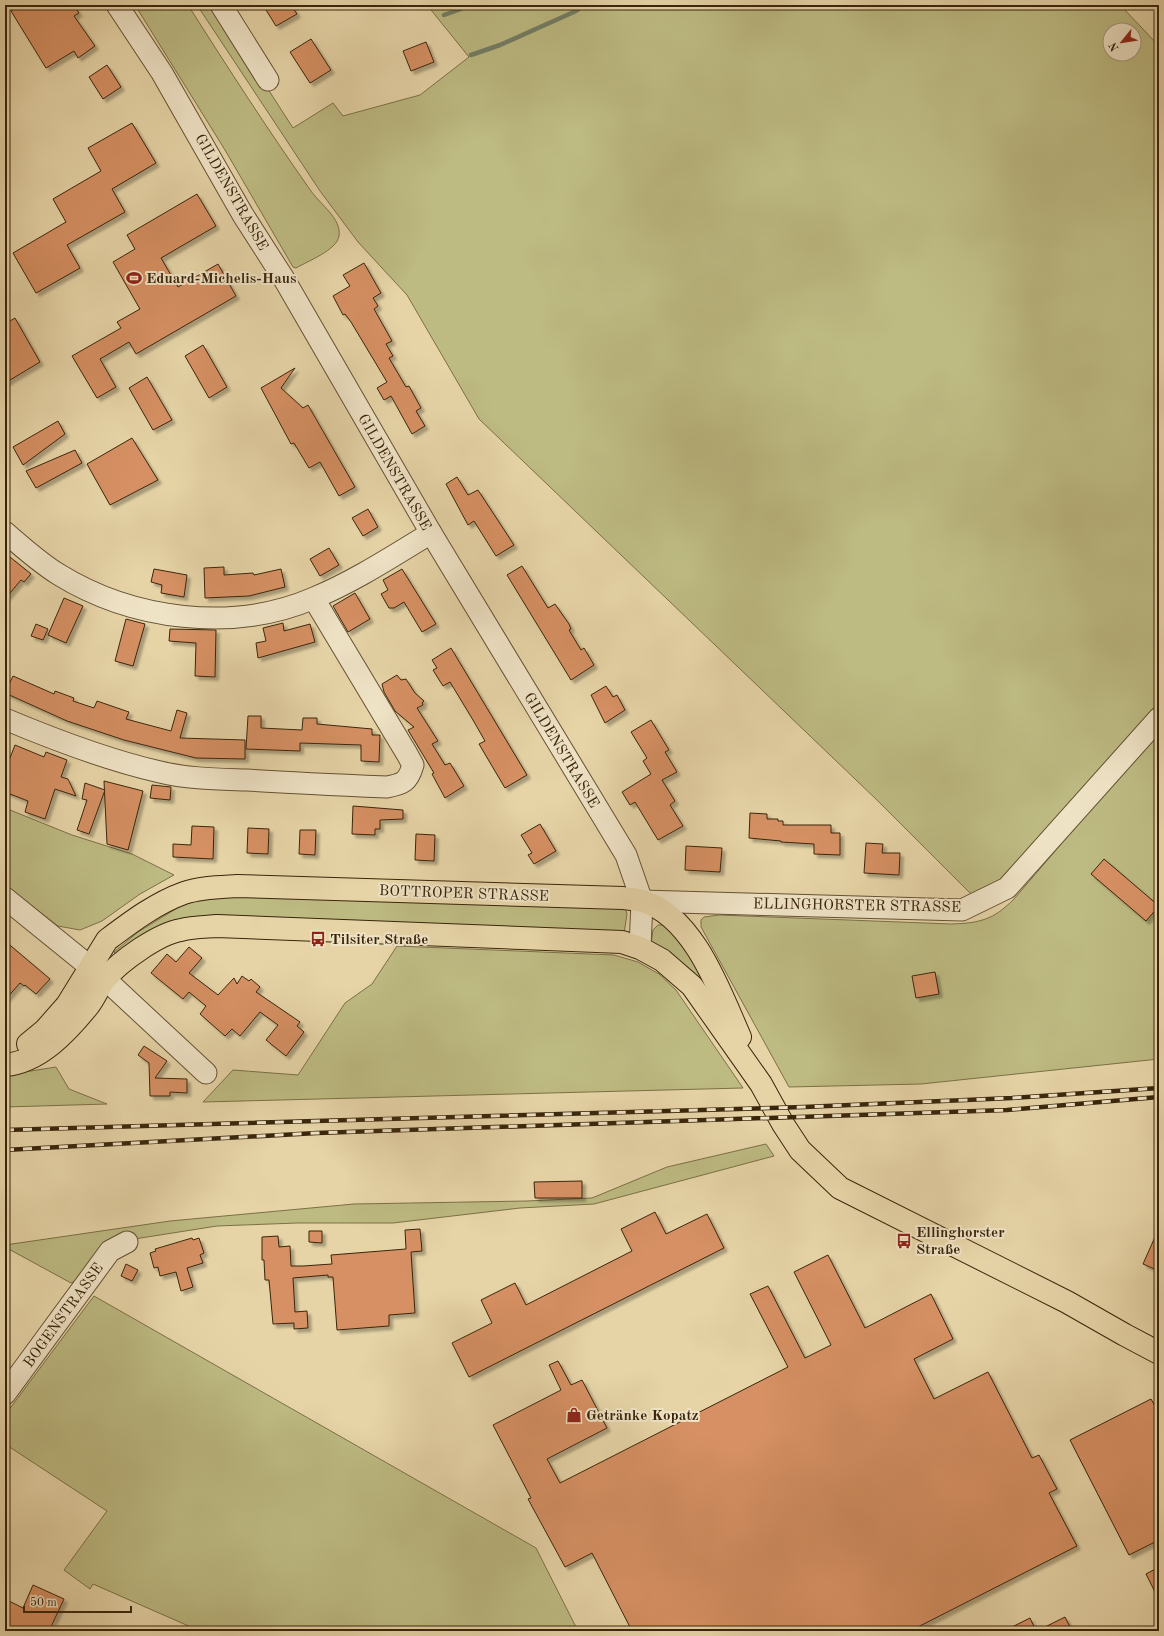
<svg xmlns="http://www.w3.org/2000/svg" width="1164" height="1636" font-family="'Old Standard TT',serif">
<defs>
<filter id="shadow"><feDropShadow dx="3.5" dy="3.5" stdDeviation="1" flood-color="#0004"/></filter>
</defs>
<rect width="100%" height="100%" fill="#e6d4a7"/>
<filter id="stains"><feTurbulence type="fractalNoise" baseFrequency=".005" numOctaves="4"/><feColorMatrix values="0 0 0 0 .2 0 0 0 0 .09 0 0 0 0 .02 0 0 0 .5 -.17"/></filter>
<radialGradient id="worn" r=".72"><stop offset=".6" stop-color="#630" stop-opacity="0"/><stop offset="1" stop-color="#630" stop-opacity=".3"/></radialGradient>
<!-- green -->
<g fill="#bdba82" stroke="#7c7047" fill-rule="evenodd">
<path d="M135,5H188C228,68 268,130 311,191C320,204 342,219 339,236C337,250 308,261 296,268L293,267L225,150Z"/>
<path d="M197,5H214L293,128L333,103L343,116L420,95L469,57L427,5H1126L1123,8L1159,46V706L1004,884L975,898L879,802L479,419L407,295L358,242L320,191ZM1110,30H1134V54H1110Z"/>
<path d="M1159,730V1059L921,1084L789,1087L701,927V920L704,917L719,915L951,924C980,923 993,920 1014,899Z"/>
<polygon points="5,808 72,835 132,854 174,875 140,894 102,921 80,930 58,926 5,885"/>
<polygon points="214,895 625,908 627,914 624,934 190,921 119,956 114,952 138,932 187,902"/>
<polygon points="658,925 663,925 685,942 748,1056 651,944 653,930"/>
<polygon points="397,946 614,955 638,962 659,974 676,990 743,1088 203,1102 233,1070 298,1075 345,1003 372,984"/>
<polygon points="56,1067 69,1089 107,1104 5,1107 5,1075"/>
<polygon points="766,1144 774,1156 594,1204 520,1208 393,1223 297,1223 217,1226 128,1240 85,1276 71,1283 5,1247 5,1245 170,1221 354,1204 527,1201 592,1198 667,1167"/>
<polygon points="94,1296 536,1548 578,1631 200,1631 93,1584 90,1589 64,1570 107,1511 5,1444 5,1415"/>
</g>
<g fill="none" stroke-linecap="round" stroke-linejoin="round">
<!-- stream -->
<g stroke="#727e66" stroke-width="4.5">
<polyline points="444,15 461,9"/>
<polyline points="471,55 500,45 576,11 584,5"/>
</g>
</g>
<!-- building -->
<g fill="#d69064" stroke="#3a250c" filter="url(#shadow)">
<polygon points="21,5 73,5 79,13 74,16 95,46 78,58 74,51 46,68 11,11"/>
<polygon points="263,5 291,5 297,14 276,26"/>
<polygon points="311,39 331,70 310,83 290,52"/>
<polygon points="426,42 434,62 411,71 403,51"/>
<polygon points="107,65 121,87 103,99 89,77"/>
<polygon points="132,123 156,163 112,189 125,212 67,245 80,268 36,293 13,253 66,222 53,199 101,171 88,148"/>
<polygon points="197,194 216,226 161,258 178,287 218,264 236,296 136,354 129,342 100,359 116,387 97,398 72,356 121,328 117,322 140,309 113,262 135,249 127,235"/>
<polygon points="364,263 381,293 373,298 378,306 374,309 392,341 386,344 393,356 389,358 406,387 409,386 421,408 416,411 425,426 412,434 391,396 384,400 377,388 387,382 351,322 345,314 343,315 333,296 350,286 343,275"/>
<polygon points="15,318 40,362 5,383 5,324"/>
<polygon points="203,345 227,387 209,398 185,356"/>
<polygon points="295,368 281,388 303,408 308,405 355,487 339,496 320,462 309,468 294,443 291,444 261,388"/>
<polygon points="147,377 172,420 153,430 129,388"/>
<polygon points="58,421 65,434 23,465 13,447"/>
<polygon points="132,438 158,480 110,505 87,464"/>
<polygon points="75,450 82,463 36,488 26,471"/>
<polygon points="457,477 468,495 478,490 514,545 496,556 474,521 468,525 446,484"/>
<polygon points="368,509 378,527 363,536 352,518"/>
<polygon points="329,548 339,565 320,576 310,559"/>
<polygon points="10,557 31,574 24,582 21,580 5,599 5,563"/>
<polygon points="522,566 548,608 555,604 569,624 571,629 569,630 581,650 584,648 594,665 571,680 507,575"/>
<polygon points="224,567 224,575 253,573 254,575 281,569 285,587 249,596 205,598 204,568"/>
<polygon points="154,569 187,575 184,597 161,593 162,585 151,582"/>
<polygon points="402,569 436,624 422,632 404,602 394,608 389,608 381,594 388,590 383,580"/>
<polygon points="355,593 370,619 348,632 333,606"/>
<polygon points="64,598 83,606 66,643 48,635"/>
<polygon points="126,619 145,624 133,666 115,661"/>
<polygon points="283,623 284,631 310,624 315,642 258,658 256,643 266,641 263,628"/>
<polygon points="36,624 48,629 43,640 31,636"/>
<polygon points="170,629 216,630 215,677 195,676 196,643 169,641"/>
<polygon points="451,648 527,775 505,788 479,744 485,741 473,720 450,682 443,686 433,670 437,668 432,660"/>
<polygon points="397,675 401,680 406,679 415,693 424,701 422,703 423,705 417,708 438,741 432,744 445,765 450,763 464,786 445,798 432,774 434,773 408,730 414,727 395,711 384,692 382,684"/>
<polygon points="13,676 54,694 55,691 74,698 73,701 94,708 97,701 129,712 126,719 171,731 177,710 187,713 180,738 245,740 245,759 196,758 124,740 67,721 5,693"/>
<polygon points="606,686 613,697 617,695 625,710 605,723 591,695"/>
<polygon points="248,716 261,716 261,728 302,730 303,718 317,718 317,724 372,729 372,735 380,735 379,762 361,761 361,745 300,743 300,751 246,749"/>
<polygon points="651,720 669,750 665,752 677,772 662,780 675,801 670,805 683,826 658,840 635,802 630,805 622,792 651,774 643,761 647,758 631,732"/>
<polygon points="15,745 44,757 46,752 67,760 61,777 68,779 76,796 55,789 45,819 25,812 28,801 5,792 5,771"/>
<polygon points="104,781 143,791 128,850 107,844"/>
<polygon points="85,783 105,790 89,834 77,830 87,800 82,799"/>
<polygon points="152,785 171,787 170,800 150,798"/>
<polygon points="353,806 403,810 403,819 380,820 380,829 375,829 375,835 352,834"/>
<polygon points="750,813 767,814 767,819 778,819 778,821 783,821 783,825 831,825 831,833 840,833 840,855 814,854 814,844 781,842 781,841 749,838"/>
<polygon points="540,824 556,851 534,864 528,855 532,853 521,835"/>
<polygon points="192,826 214,827 213,859 173,857 173,844 191,845"/>
<polygon points="248,828 269,829 268,854 247,853"/>
<polygon points="300,830 316,830 315,855 299,854"/>
<polygon points="416,834 435,835 434,861 415,860"/>
<polygon points="866,843 883,844 882,853 900,853 899,875 864,873"/>
<polygon points="686,846 722,848 720,872 685,870"/>
<polygon points="1104,859 1159,906 1146,921 1091,874"/>
<polygon points="5,941 50,979 36,994 25,985 24,986 20,983 5,1000"/>
<polygon points="189,947 202,958 189,973 218,995 234,978 237,984 242,976 249,981 251,979 260,987 256,992 300,1022 297,1026 304,1032 286,1056 266,1040 278,1025 260,1012 240,1036 232,1029 225,1036 200,1014 206,1006 189,992 183,999 151,973 167,954 176,962"/>
<polygon points="935,972 939,994 916,998 912,976"/>
<polygon points="144,1046 167,1061 155,1078 187,1079 187,1093 170,1092 170,1096 150,1096 149,1063 138,1055"/>
<polygon points="582,1181 582,1198 535,1198 534,1182"/>
<polygon points="655,1212 666,1234 707,1214 724,1248 469,1377 452,1343 492,1323 481,1300 515,1283 526,1305 632,1251 621,1229"/>
<polygon points="1159,1228 1159,1271 1143,1264"/>
<polygon points="420,1229 422,1251 411,1252 415,1313 389,1315 389,1326 337,1330 333,1277 328,1277 328,1275 293,1278 295,1312 307,1311 308,1328 294,1329 294,1323 273,1324 269,1280 265,1280 264,1260 262,1260 262,1237 278,1236 279,1247 290,1246 291,1266 303,1266 332,1264 331,1255 406,1249 405,1230"/>
<polygon points="309,1231 322,1231 322,1243 309,1242"/>
<polygon points="192,1238 193,1240 199,1238 204,1253 200,1255 203,1263 187,1268 193,1287 181,1291 176,1272 160,1276 158,1267 154,1268 150,1253 156,1251 155,1249"/>
<polygon points="828,1255 865,1328 931,1294 953,1339 914,1359 934,1399 988,1372 1032,1458 1039,1455 1057,1489 1049,1493 1077,1546 910,1631 632,1631 592,1553 565,1567 528,1499 531,1498 493,1425 561,1390 549,1365 558,1361 571,1385 582,1380 607,1428 547,1459 560,1483 788,1367 750,1294 768,1286 805,1358 831,1345 794,1272"/>
<polygon points="126,1264 138,1270 132,1281 121,1276"/>
<polygon points="1151,1399 1159,1413 1159,1540 1129,1555 1070,1440"/>
<polygon points="1159,1567 1159,1600 1146,1574"/>
<polygon points="33,1585 64,1599 49,1631 5,1631 5,1599 23,1608"/>
<polygon points="1065,1617 1072,1631 1037,1631"/>
<polygon points="1030,1618 1036,1631 1004,1631"/>
</g>
<g fill="none" stroke-linecap="round" stroke-linejoin="round">
<defs>
<g id="minor">
<polyline points="117,5 162,73 243,215 284,279 431,533 626,855 642,901 640,948"/>
<polyline points="221,5 268,80"/>
<path d="M5,532C22,547 39,562 58,574C132,620 233,633 314,598C355,581 393,556 431,533"/>
<path d="M5,719C55,740 107,760 160,772C189,779 218,779 247,780C294,783 340,785 387,787C403,784 408,782 413,765L407,754L314,599"/>
<polyline points="5,898 105,979 206,1073"/>
<polyline points="642,901 962,910 1007,888 1159,718"/>
<polyline points="5,1394 110,1251 127,1242"/>
</g>
<g id="major">
<path d="M28,1044L45,1030L67,1005L107,940C131,922 156,903 184,893C201,887 220,887 237,886L623,898C629,899 636,899 642,901C694,916 720,992 740,1037"/>
<path d="M5,1065C40,1062 68,1031 89,1005C95,997 99,987 105,979C120,961 158,934 181,930C192,927 205,927 217,926L622,942L640,948L662,960L692,986L761,1084L783,1124L800,1150L840,1188L1067,1302L1125,1335L1159,1353"/>
</g>
</defs>
<!-- minor casing -->
<use href="#minor" stroke="#655133" stroke-width="23"/>
<!-- major casing -->
<use href="#major" stroke="#3a250c" stroke-width="24"/>
<!-- minor -->
<use href="#minor" stroke="#efe3c6" stroke-width="21"/>
<!-- major -->
<use href="#major" stroke="#e6d4a7" stroke-width="22"/>
<defs>
<g id="rail">
<polyline points="5,1130 804,1107 1012,1098 1159,1088"/>
<polyline points="5,1150 317,1133 1007,1110 1159,1097"/>
</g>
</defs>
<!-- rail casing -->
<use href="#rail" stroke="#3a250c" stroke-width="4.5"/>
<!-- rail -->
<use href="#rail" stroke="#efe3c6" stroke-width="3" stroke-dasharray="9" stroke-linecap="butt"/>
</g>
<!-- icons -->
<defs>
<symbol id="stadium-bare" viewBox="-9 -9 18 18"><path d="M0-5a6.5 5 0 1 0 0 10a6.5 5 0 1 0 0-10ZM-3.5-1.8h7v3.6h-7Z" fill="#8f2418" stroke="#efe3c6" stroke-width="2.5" paint-order="stroke"/></symbol>
<symbol id="bus-bare" viewBox="-9 -9 18 18"><path d="M-5-6H5V4H4V6H2V4H-2V6H-4V4H-5ZM-3.5-4V0h7V-4ZM-3.5 1.2v1.5H-2V1.2ZM2 1.2v1.5H3.5V1.2Z" fill="#8f2418" stroke="#efe3c6" stroke-width="2.5" paint-order="stroke"/></symbol>
<symbol id="shop-bare" viewBox="-9 -9 18 18"><path d="M-5-2.5h2.3a2.7 3.5 0 0 1 5.4 0H5L5.5 6h-11ZM-1.5-2.5h3a1.5 2.3 0 0 0-3 0Z" fill="#8f2418" stroke="#efe3c6" stroke-width="2.5" paint-order="stroke"/></symbol>
</defs>
<g fill-rule="evenodd">
<use href="#stadium-bare" x="123" y="267" width="22" height="22"/>
<use href="#bus-bare" x="307" y="928" width="22" height="22"/>
<use href="#bus-bare" x="893" y="1230" width="22" height="22"/>
<use href="#shop-bare" x="563" y="1404" width="22" height="22"/>
</g>
<g text-anchor="middle" stroke-width="4" stroke-linejoin="round" paint-order="stroke">
<!-- street labels -->
<g font-size="15" fill="#3a250c" stroke="#efe3c6">
<text transform="translate(232 192) rotate(60)" y="5">GILDENSTRASSE</text>
<text transform="translate(395 472) rotate(60)" y="5">GILDENSTRASSE</text>
<text transform="translate(562 750) rotate(59)" y="5">GILDENSTRASSE</text>
<text transform="translate(464 893) rotate(2)" y="5">BOTTROPER STRASSE</text>
<text transform="translate(857 905) rotate(1)" y="5">ELLINGHORSTER STRASSE</text>
<text transform="translate(63 1315) rotate(-54)" y="5">BOGENSTRASSE</text>
</g>
<!-- poi labels -->
<g font-size="15" font-weight="bold" fill="#3a250c" stroke="#efe3c6" text-anchor="start">
<text x="146" y="283">Eduard-Michelis-Haus</text>
<text x="330" y="944">Tilsiter Straße</text>
<text x="916" y="1237">Ellinghorster<tspan x="916" dy="17">Straße</tspan></text>
<text x="586" y="1420">Getränke Kopatz</text>
</g>
</g>
<!-- margin -->
<rect width="1164" height="1636" fill="none" stroke="#e6d4a7" stroke-width="20"/>
<rect x="6" y="6" width="1152" height="1624" fill="none" stroke="#3a250c" stroke-width="2"/>
<rect x="10" y="10" width="1144" height="1616" fill="none" stroke="#3a250c"/>
<!-- north arrow -->
<g transform="translate(1122 42) rotate(240)"><circle r="19" fill="#efe3c6" stroke="#a7977c"/>
<path d="M0-3L7 15L0 10L-7 15Z" fill="#8f2418"/>
<text y="-6" font-size="11" font-weight="bold" text-anchor="middle" fill="#3a250c">N</text>
</g>
<!-- scale -->
<path d="M24 1606v6h107v-6" fill="none" stroke="#3a250c" stroke-width="2"/>
<text x="30" y="1606" font-size="12" fill="#3a250c" stroke="#efe3c6" stroke-width="3" paint-order="stroke">50 m</text>
<rect width="100%" height="100%" filter="url(#stains)"/>
<rect width="100%" height="100%" fill="url(#worn)"/>
</svg>
